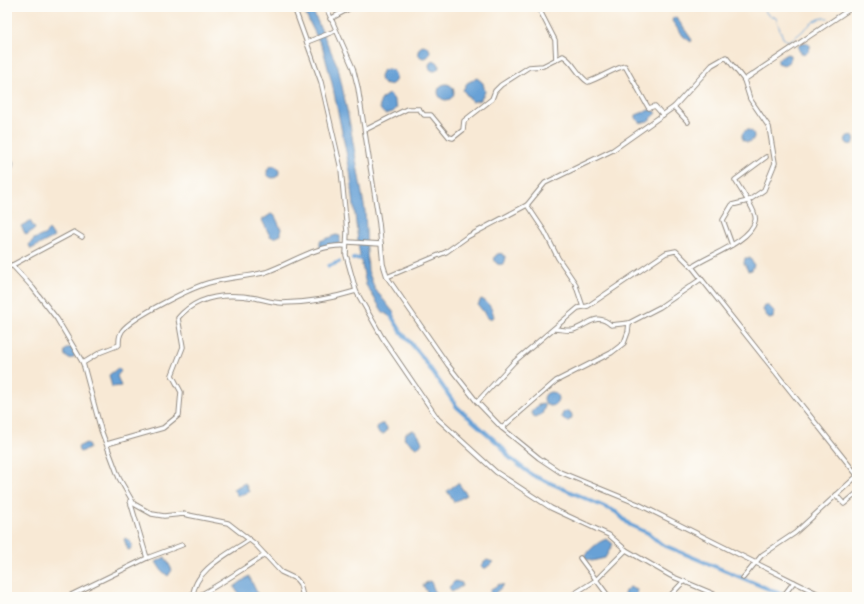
<svg xmlns="http://www.w3.org/2000/svg" width="864" height="604" font-family="Pangolin,sans-serif">
<rect width="100%" height="100%" fill="#fdfcf7"/>
<filter id="ink" filterUnits="userSpaceOnUse"><feTurbulence type="fractalNoise" baseFrequency=".025" numOctaves="2"/><feDisplacementMap in="SourceGraphic" scale="8" xChannelSelector="R" yChannelSelector="G"/><feConvolveMatrix kernelMatrix="1 2 1 2 8 2 1 2 1" color-interpolation-filters="sRGB"/></filter>
<filter id="wash" filterUnits="userSpaceOnUse"><feTurbulence type="fractalNoise" baseFrequency=".012" numOctaves="4" result="noise"/><feDisplacementMap in="SourceGraphic" scale="16" xChannelSelector="R" yChannelSelector="G"/><feGaussianBlur stdDeviation="0.9" result="paint"/><feColorMatrix in="noise" values="0 0 0 0 0 0 0 0 0 0 0 0 0 0 0 0 0 1.4 0 .05"/><feComposite in="paint" operator="in"/></filter>
<g filter="url(#wash)">
<rect width="100%" height="100%" fill="#f8e9d5"/>
<!-- water -->
<g fill="#67a1d6" stroke="#496680">
<polygon points="302,7 311,7 338,67 350,125 365,211 368,271 375,289 394,313 395,316 392,318 383,312 366,285 359,250 350,171 332,83 323,49"/>
<polygon points="676,17 692,40 691,42 683,36 672,21 673,18"/>
<circle cx="804" cy="48" r="5.5"/>
<circle cx="424" cy="52" r="6"/>
<polygon points="787,54 790,55 790,61 784,65 778,63 778,59"/>
<circle cx="434" cy="66" r="5"/>
<circle cx="388" cy="77" r="8"/>
<polygon points="477,78 483,83 485,92 480,100 472,102 463,90 467,83"/>
<circle cx="446" cy="92" r="8"/>
<path d="M389,94L393,98L397,108L393,112L385,114C376,108 379,98 389,94Z"/>
<polygon points="652,109 657,113 648,121 640,123 636,118 636,115"/>
<circle cx="748" cy="136" r="6"/>
<circle cx="850" cy="140" r="4.5"/>
<polygon points="7,158 13,161 14,167 7,172"/>
<circle cx="273" cy="172" r="6"/>
<polygon points="271,214 275,216 281,229 281,235 274,238 270,236 262,220"/>
<polygon points="30,221 35,229 26,235 21,226"/>
<polygon points="49,230 54,237 31,249 29,245 34,239 46,234 47,231"/>
<polygon points="336,235 340,236 340,243 320,249 320,241"/>
<circle cx="500" cy="259" r="5.5"/>
<polygon points="745,258 750,258 754,265 752,270 748,271 744,263"/>
<path d="M481,299C488,301 493,310 494,317L489,319L478,305Z"/>
<polygon points="765,306 769,306 774,311 773,318 769,319 763,310"/>
<circle cx="70" cy="353" r="5.5"/>
<polygon points="118,368 121,371 117,376 121,386 112,387 109,375"/>
<circle cx="551" cy="399" r="7"/>
<polygon points="543,404 545,406 542,414 535,418 531,412 538,405"/>
<circle cx="567" cy="416" r="5"/>
<circle cx="382" cy="429" r="5"/>
<path d="M413,430C418,434 420,437 422,443L420,446L416,448L404,438L406,433Z"/>
<polygon points="86,443 89,445 89,449 80,452 79,451 78,447"/>
<polygon points="245,483 249,492 238,496 233,489"/>
<polygon points="458,483 467,495 454,502 447,491"/>
<polygon points="126,538 132,544 131,549 128,550 124,539"/>
<path d="M607,539L613,544L605,558L592,561L584,559V556C590,550 598,541 607,539Z"/>
<polygon points="165,557 172,570 168,576 162,571 156,562"/>
<polygon points="487,560 493,562 486,568 483,568 481,565"/>
<polygon points="249,576 258,595 256,597 241,597 234,587"/>
<polygon points="429,581 431,582 437,597 430,597 423,585"/>
<polygon points="455,581 462,583 462,586 452,592 449,587"/>
<polygon points="500,584 504,585 494,594 490,593 491,589"/>
<polygon points="630,587 637,590 637,595 635,597 623,597 625,591"/>
</g>
<g fill="none" stroke-linecap="round" stroke-linejoin="round">
<!-- stream -->
<path stroke="#67a1d6" stroke-width="1" d="M763,7L767,14L776,18L783,38L788,41C802,36 813,15 828,18"/>
<!-- canal -->
<g stroke="#67a1d6" stroke-width="4">
<polyline points="353,259 364,258"/>
<polyline points="329,266 339,262"/>
<polyline points="390,314 402,333 420,354 457,407 501,446 510,458 532,475 616,512 630,525 648,533 661,544 788,597"/>
</g>
</g>
</g>
<g filter="url(#ink)">
<g fill="none" stroke-linecap="round" stroke-linejoin="round">
<defs>
<g id="street">
<polyline points="294,7 321,82 341,169 347,231 346,255 356,291 382,337 438,419 496,472 551,508 609,535 626,550 671,576 721,597"/>
<polyline points="326,7 353,68 358,88 379,223 383,264 387,277 448,365 477,402 502,428 539,458 560,472 638,504 794,582"/>
<polyline points="378,7 385,7"/>
<polyline points="538,7 555,40 556,60"/>
<polyline points="330,19 352,7"/>
<polyline points="307,42 335,31"/>
<polyline points="744,80 853,7"/>
<polyline points="674,107 688,122"/>
<path d="M365,130L407,109H419L424,115H431L449,137L453,138L463,130L464,121L492,99L495,91L501,85L529,67L543,66L563,56C574,62 577,75 588,82C598,79 617,67 625,66L648,107L649,108L655,106L663,115"/>
<polyline points="527,205 545,232 558,258 575,283 583,307"/>
<polyline points="348,242 381,244"/>
<polyline points="732,245 723,220 732,205 748,201 735,180 766,157"/>
<polyline points="12,265 33,288 57,319 83,363 101,430 119,478 134,504 152,514 164,516 183,514 228,523 255,544 281,572 296,579 300,584 303,597"/>
<polyline points="7,268 74,232 82,237"/>
<path d="M387,277L446,252L467,237L527,205L545,183L613,150L674,107L712,65L726,57L744,80L750,99L769,127L775,163L764,190L748,201C751,206 757,215 755,221C750,242 709,255 692,267"/>
<path d="M554,329C560,329 568,331 573,330C588,326 596,311 611,325L629,323L660,307L701,279"/>
<path d="M83,363L101,352L119,345C119,339 119,336 122,331C132,317 194,286 212,282C230,277 248,277 266,272C292,263 317,244 346,246"/>
<polyline points="477,402 514,362 578,308 588,306 666,253 676,251 692,267 857,475"/>
<polyline points="502,428 556,381 611,353 624,343 628,332 629,323"/>
<path d="M107,444L163,428L179,415L181,392L172,375L183,347L178,318C197,295 228,293 256,298C265,300 274,303 283,303C308,303 333,298 356,291"/>
<polyline points="836,495 844,504 857,493"/>
<polyline points="130,501 147,558 182,545"/>
<polyline points="580,558 609,597"/>
<polyline points="743,578 762,555 795,533 857,476"/>
<polyline points="784,595 794,582 825,597"/>
<polyline points="67,597 147,558"/>
<path d="M193,597C193,570 230,553 249,540"/>
<path d="M196,597C220,585 242,569 265,555"/>
<polyline points="569,597 596,580 626,550"/>
<polyline points="669,597 684,581"/>
</g>
</defs>
<!-- street casing -->
<use href="#street" stroke="#928a80" stroke-width="5.5"/>
<!-- street -->
<use href="#street" stroke="#fff" stroke-width="3.5"/>
</g>
</g>
<!-- margin -->
<rect width="864" height="604" fill="none" stroke="#fdfcf7" stroke-width="24"/>
</svg>
